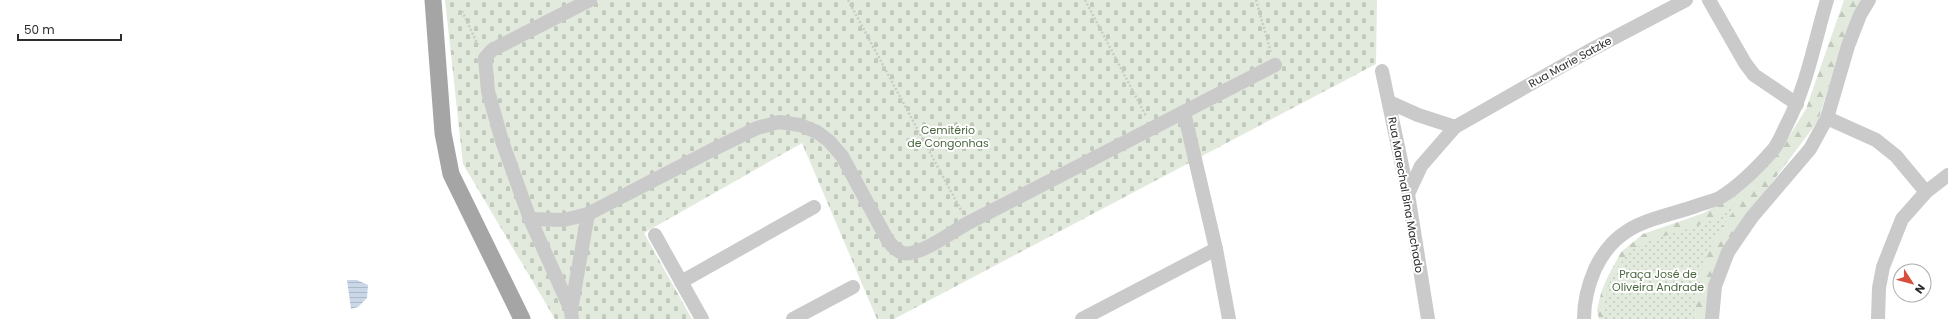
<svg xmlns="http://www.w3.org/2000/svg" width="1948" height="319" font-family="Poppins,sans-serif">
<defs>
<pattern id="forest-firs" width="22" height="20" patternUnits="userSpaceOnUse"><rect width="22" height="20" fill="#e1eadc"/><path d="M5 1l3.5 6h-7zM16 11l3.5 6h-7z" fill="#c1c9bd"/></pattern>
<pattern id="cemetery-stones" width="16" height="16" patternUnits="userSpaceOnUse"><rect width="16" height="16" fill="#e1eadc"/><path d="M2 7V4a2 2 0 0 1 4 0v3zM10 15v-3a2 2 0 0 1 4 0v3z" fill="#c1c9bd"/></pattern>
<pattern id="park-dots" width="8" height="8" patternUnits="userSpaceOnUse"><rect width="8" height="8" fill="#e1eadc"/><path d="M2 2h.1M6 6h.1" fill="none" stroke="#c1c9bd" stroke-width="1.8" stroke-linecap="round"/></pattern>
<pattern id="water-rules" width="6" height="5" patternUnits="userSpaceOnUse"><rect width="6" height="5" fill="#c9d7e8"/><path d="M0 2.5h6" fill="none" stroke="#adb9c7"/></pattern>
</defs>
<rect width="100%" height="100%" fill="#fff"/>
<!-- forest -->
<polygon fill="url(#forest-firs)" points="1844,0 1861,0 1842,44 1818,121 1735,232 1707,319 1599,319 1597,310 1601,293 1607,278 1621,252 1643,234 1704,213 1742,191 1778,154 1806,109"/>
<!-- cemetery -->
<polygon fill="url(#cemetery-stones)" points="445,0 1377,0 1376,64 894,319 877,319 802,143 644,233 692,319 555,319 463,164"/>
<!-- park -->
<path fill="url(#park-dots)" d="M1729,207L1734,211C1709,241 1693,280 1694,319H1603L1605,300L1611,277L1627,254L1643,243L1717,219Z"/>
<!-- water -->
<polygon fill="url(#water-rules)" points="347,280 357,280 368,285 367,298 358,307 351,309"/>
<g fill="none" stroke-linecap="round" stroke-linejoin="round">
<!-- path -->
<g stroke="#cacaca" stroke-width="2.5" stroke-dasharray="2 2" stroke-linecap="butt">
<polyline points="848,0 962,212"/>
<polyline points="1085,0 1146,116"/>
<polyline points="1256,0 1271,53"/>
<polyline points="462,11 478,45"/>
</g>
<!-- minor -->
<g stroke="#cacaca" stroke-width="14">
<path d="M590,0L492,50L485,58L488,91L502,141L530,219L564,220L588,214L716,148L757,128L779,122L800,125L817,132L829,141L842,156L887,239C891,245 896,251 903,253C919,257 953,231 968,223L1275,65"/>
<polyline points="1709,0 1745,63 1754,75 1797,104"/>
<polyline points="1382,71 1408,194 1428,319"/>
<polyline points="1389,102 1418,115 1455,127"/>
<polyline points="1184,112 1216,249 1229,319"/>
<polyline points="1827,118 1876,140 1896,156 1926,192"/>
<polyline points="1408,194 1421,166 1455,127 1587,52 1686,0"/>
<polyline points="530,219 571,310"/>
<polyline points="655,235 702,319"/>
<polyline points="681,282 814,207"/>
<polyline points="572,319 571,310 588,214"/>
<polyline points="793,319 853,287"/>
<polyline points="1082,319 1216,249"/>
<path d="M1584,319C1584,302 1588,285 1595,269C1617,222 1652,221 1696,206C1704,203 1714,201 1721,197C1741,185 1758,167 1773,150C1778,144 1782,134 1786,126C1807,86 1814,43 1827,0"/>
<polyline points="1712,319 1715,286 1728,252 1752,217 1810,149 1827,118 1848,46 1860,15 1869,0"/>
<polyline points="1878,319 1879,288 1883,267 1902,219 1926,192 1948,175"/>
</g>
<!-- major -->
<polyline stroke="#a5a5a5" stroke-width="17" points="433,0 443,133 451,174 522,319"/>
</g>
<g text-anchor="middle" stroke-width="4" stroke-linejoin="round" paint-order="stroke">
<!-- street labels -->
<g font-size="11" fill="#2d2d2d" stroke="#fff">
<text transform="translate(1570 62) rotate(-29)" y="4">Rua Marie Satzke</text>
<text transform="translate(1406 195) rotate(80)" y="4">Rua Marechal Bina Machado</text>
</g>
<!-- park labels -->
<g font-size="11" fill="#4a663e" stroke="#fff">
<text x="948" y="134">Cemitério<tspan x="948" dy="13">de Congonhas</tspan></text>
<text x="1658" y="278">Praça José de<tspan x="1658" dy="13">Oliveira Andrade</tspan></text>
</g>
</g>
<!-- north arrow -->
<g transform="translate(1912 283) rotate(126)"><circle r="19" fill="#ffffff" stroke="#ababab"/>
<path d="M0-3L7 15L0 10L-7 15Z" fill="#d84d3c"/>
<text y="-6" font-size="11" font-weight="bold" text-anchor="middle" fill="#2d2d2d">N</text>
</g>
<!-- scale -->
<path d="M18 34v6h103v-6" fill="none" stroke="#2d2d2d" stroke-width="2"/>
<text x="24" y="34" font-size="12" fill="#2d2d2d" stroke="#ffffff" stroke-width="3" paint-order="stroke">50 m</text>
</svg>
